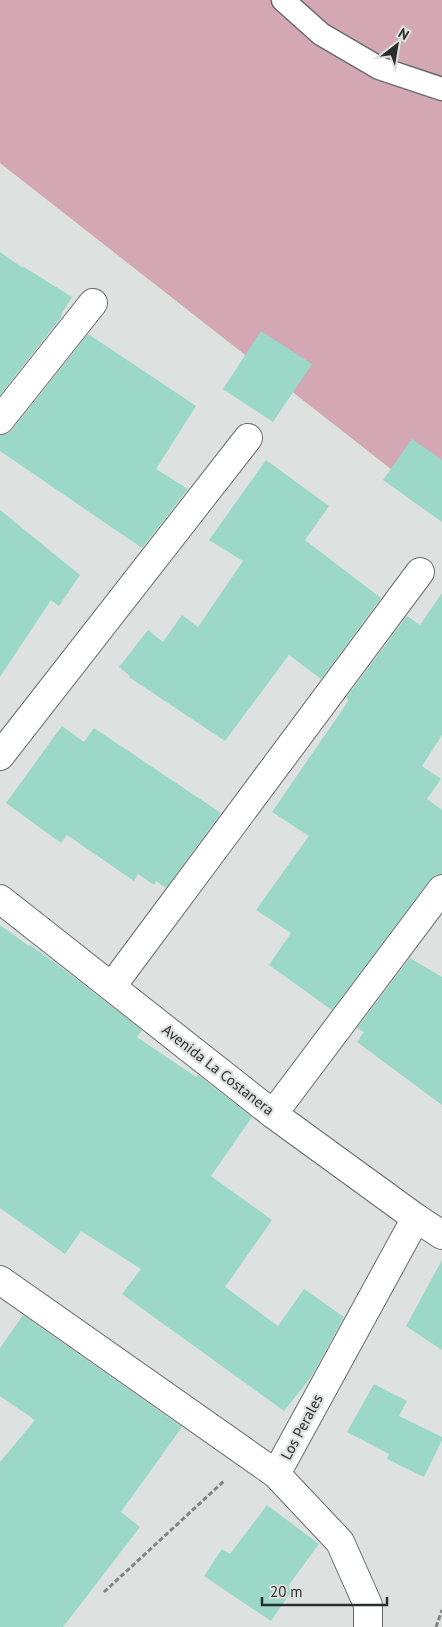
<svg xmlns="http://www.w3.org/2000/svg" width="442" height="1627" font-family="'PT Sans',sans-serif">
<rect width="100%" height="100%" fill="#dde2e0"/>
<!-- green -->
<polygon fill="#d3a7b3" points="0,0 442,0 442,509 0,163"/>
<!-- building -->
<g fill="#9cd8c7">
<polygon points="0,252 23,268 24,267 72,297 61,315 62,316 0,395"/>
<polygon points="261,331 312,364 273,422 223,389"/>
<polygon points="88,334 196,406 156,469 188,489 142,548 0,451 0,435 6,434 12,430"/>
<polygon points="412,439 442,460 442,522 383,480"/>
<polygon points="266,460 329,506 305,540 381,598 321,679 289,655 225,741 129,677 130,676 119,667 148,630 163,642 182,615 198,627 243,561 209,540"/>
<polygon points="0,510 80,575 59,606 51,600 0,677"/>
<polygon points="442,593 442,735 422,766 441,779 427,799 442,810 442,874 435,875 430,880 332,1010 269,965 291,933 256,910 309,836 272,812 349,700 346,698 407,616 420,625"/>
<polygon points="62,726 84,742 94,728 221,813 166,888 156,881 154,885 138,874 134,881 67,835 61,843 6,803"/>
<polygon points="0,925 29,946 30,945 58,965 142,1030 137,1037 196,1077 198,1075 252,1117 211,1176 272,1220 225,1287 278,1326 304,1289 344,1317 311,1377 284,1411 122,1294 141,1269 81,1231 65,1254 0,1208"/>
<polygon points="410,958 442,977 442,1105 357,1042 364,1032 357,1028"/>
<polygon points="442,1260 442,1350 406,1326"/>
<polygon points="23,1315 182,1427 121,1512 140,1527 63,1627 0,1627 0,1462 35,1420 0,1396 0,1348"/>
<polygon points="374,1384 407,1401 399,1416 442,1437 442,1440 424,1477 387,1459 389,1454 347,1432"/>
<polygon points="267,1505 319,1544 288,1586 293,1589 271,1621 204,1576 222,1549 230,1554"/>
</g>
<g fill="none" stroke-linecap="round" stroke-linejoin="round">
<defs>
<polyline id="lane" points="283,0 321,34 379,68 442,89"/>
<g id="street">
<polyline points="0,420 93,303"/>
<polyline points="0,756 248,438"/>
<polyline points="0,899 273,1114 416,1218 442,1235"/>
<polyline points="112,986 420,572"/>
<polyline points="273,1114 442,889"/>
<polyline points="0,1280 276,1474"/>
<polyline points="368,1627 368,1605 340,1542 276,1474 416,1218"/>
</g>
</defs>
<!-- lane casing -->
<use href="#lane" stroke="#686d6c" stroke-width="25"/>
<!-- street casing -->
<use href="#street" stroke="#686d6c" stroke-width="30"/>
<!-- path -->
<g stroke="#808482" stroke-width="3" stroke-dasharray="5 2.5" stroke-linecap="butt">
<polyline points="104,1592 224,1481"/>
<polyline points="436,1627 442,1610"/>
</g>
<!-- lane -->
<use href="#lane" stroke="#fff" stroke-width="22"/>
<!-- street -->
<use href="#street" stroke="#fff" stroke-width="28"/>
</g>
<g text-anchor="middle" stroke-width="4.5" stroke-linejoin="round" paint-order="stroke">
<!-- street labels -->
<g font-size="15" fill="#2c2e2d" stroke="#dde2e0">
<text transform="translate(218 1070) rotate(38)" y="5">Avenida La Costanera</text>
<text transform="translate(302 1427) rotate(-62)" y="5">Los Perales</text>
</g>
</g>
<!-- north arrow -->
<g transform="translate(397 45) rotate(31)" stroke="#dde2e0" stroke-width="4" paint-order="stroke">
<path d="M0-4L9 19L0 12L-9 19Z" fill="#2c2e2d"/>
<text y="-8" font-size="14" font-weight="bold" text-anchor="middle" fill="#2c2e2d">N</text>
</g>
<!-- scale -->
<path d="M262 1597v8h125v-8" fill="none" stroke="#2c2e2d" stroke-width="2.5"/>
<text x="270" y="1597" font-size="15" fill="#2c2e2d" stroke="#dde2e0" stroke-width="4" paint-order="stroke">20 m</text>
</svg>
